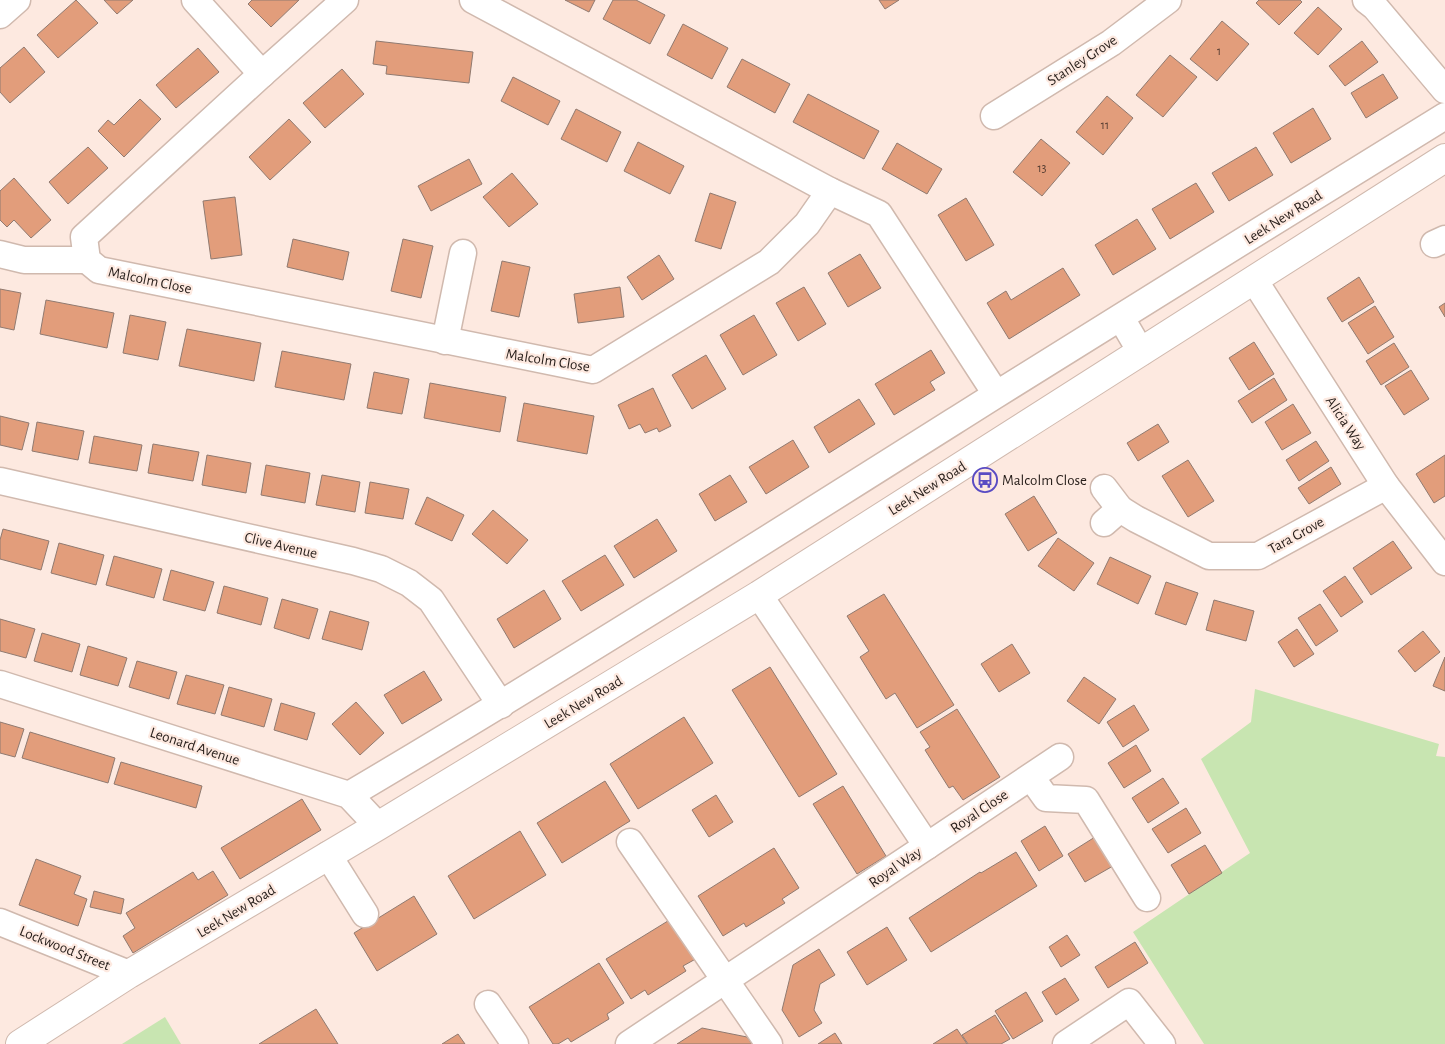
<svg xmlns="http://www.w3.org/2000/svg" width="1445" height="1044" font-family="'Alegreya Sans',sans-serif">
<rect width="100%" height="100%" fill="#fde9e0"/>
<!-- green -->
<g fill="#c8e5b1">
<polygon points="1255,689 1439,744 1436,756 1445,757 1445,1044 1204,1044 1133,932 1250,853 1201,759 1251,722"/>
<polygon points="165,1017 181,1044 122,1044"/>
</g>
<!-- building -->
<g fill="#e29d7b" stroke="#907a70">
<polygon points="76,0 98,23 58,58 37,35"/>
<polygon points="104,0 133,0 117,14"/>
<polygon points="252,0 299,0 271,27 248,4"/>
<polygon points="565,0 595,0 589,12"/>
<polygon points="613,0 636,0 665,15 650,44 603,19"/>
<polygon points="879,0 899,0 885,9"/>
<polygon points="1259,0 1300,0 1302,2 1279,25 1256,3"/>
<polygon points="1318,7 1342,29 1318,55 1294,33"/>
<polygon points="1222,21 1249,44 1217,81 1190,59"/>
<polygon points="683,24 728,48 712,79 667,55"/>
<polygon points="376,41 473,52 469,83 386,74 387,66 373,64"/>
<polygon points="1362,41 1378,62 1345,86 1329,66"/>
<polygon points="24,47 45,72 10,103 0,92 0,68"/>
<polygon points="198,48 219,72 176,108 156,85"/>
<polygon points="1170,55 1197,77 1163,117 1136,95"/>
<polygon points="742,59 790,84 775,113 727,87"/>
<polygon points="342,69 364,94 325,128 303,103"/>
<polygon points="1383,74 1398,98 1366,118 1351,93"/>
<polygon points="513,77 560,101 548,125 501,101"/>
<polygon points="808,94 879,131 864,159 793,122"/>
<polygon points="1107,96 1133,118 1103,155 1076,132"/>
<polygon points="140,99 161,119 124,157 98,131 108,120 114,125"/>
<polygon points="1313,108 1331,139 1291,163 1273,133"/>
<polygon points="576,109 621,132 607,162 561,139"/>
<polygon points="289,119 311,142 270,180 249,157"/>
<polygon points="1041,139 1070,163 1042,196 1013,172"/>
<polygon points="638,142 684,166 670,194 624,171"/>
<polygon points="897,143 942,169 927,194 882,169"/>
<polygon points="88,147 108,168 68,204 49,182"/>
<polygon points="1256,147 1273,175 1229,201 1212,173"/>
<polygon points="469,159 482,184 431,211 418,186"/>
<polygon points="512,173 538,204 509,227 483,197"/>
<polygon points="14,178 51,220 31,238 14,220 7,227 0,220 0,191"/>
<polygon points="1196,183 1214,212 1170,239 1152,209"/>
<polygon points="710,193 736,202 721,249 695,241"/>
<polygon points="235,197 242,255 211,259 203,201"/>
<polygon points="966,198 994,245 966,261 938,215"/>
<polygon points="1137,219 1156,249 1113,275 1095,245"/>
<polygon points="293,239 349,252 343,280 287,267"/>
<polygon points="403,239 433,246 421,298 391,291"/>
<polygon points="860,254 881,288 848,307 828,273"/>
<polygon points="659,255 674,279 642,300 627,277"/>
<polygon points="502,261 530,267 519,317 491,311"/>
<polygon points="1063,268 1080,295 1009,339 987,303 1006,291 1011,300"/>
<polygon points="1359,277 1374,302 1342,322 1327,298"/>
<polygon points="620,287 624,317 578,323 574,294"/>
<polygon points="804,287 826,324 798,341 776,303"/>
<polygon points="0,289 21,293 14,330 0,327"/>
<polygon points="46,300 114,313 107,348 40,334"/>
<polygon points="1445,303 1445,317 1439,307"/>
<polygon points="1375,306 1394,337 1368,354 1348,323"/>
<polygon points="130,315 166,322 158,360 123,353"/>
<polygon points="754,315 777,355 743,375 720,335"/>
<polygon points="187,329 261,343 254,381 179,366"/>
<polygon points="1254,342 1274,374 1249,390 1229,358"/>
<polygon points="1394,343 1409,367 1381,385 1366,361"/>
<polygon points="931,350 945,373 930,382 935,390 894,415 875,384"/>
<polygon points="282,351 351,364 344,400 275,387"/>
<polygon points="706,355 726,389 692,409 672,375"/>
<polygon points="1411,370 1429,399 1404,415 1385,386"/>
<polygon points="374,372 409,379 402,414 367,408"/>
<polygon points="1274,378 1287,400 1252,423 1238,401"/>
<polygon points="430,383 506,397 500,432 424,418"/>
<polygon points="653,388 671,426 659,432 657,428 645,433 640,424 629,429 618,405"/>
<polygon points="859,399 875,424 829,453 814,427"/>
<polygon points="524,403 594,416 587,454 517,441"/>
<polygon points="1293,404 1311,433 1282,450 1265,422"/>
<polygon points="0,416 29,423 22,450 0,445"/>
<polygon points="37,422 84,431 78,460 32,451"/>
<polygon points="1158,424 1169,442 1138,461 1127,443"/>
<polygon points="94,436 142,445 137,471 89,463"/>
<polygon points="793,440 809,467 766,494 749,467"/>
<polygon points="1316,441 1329,461 1299,481 1286,460"/>
<polygon points="153,444 199,452 193,481 148,473"/>
<polygon points="207,455 251,463 246,493 202,485"/>
<polygon points="1445,455 1445,496 1434,503 1416,474"/>
<polygon points="1188,460 1214,501 1188,517 1162,476"/>
<polygon points="266,465 310,473 305,503 261,495"/>
<polygon points="1331,467 1341,484 1309,504 1298,488"/>
<polygon points="322,475 360,482 355,512 316,505"/>
<polygon points="730,475 747,502 715,521 699,494"/>
<polygon points="370,482 409,489 403,519 365,513"/>
<polygon points="1034,496 1057,533 1028,551 1005,514"/>
<polygon points="427,497 464,515 452,541 415,524"/>
<polygon points="493,510 528,540 507,564 472,534"/>
<polygon points="657,519 677,551 634,578 614,546"/>
<polygon points="3,529 49,541 41,570 0,559 0,540"/>
<polygon points="1058,538 1094,563 1074,591 1038,566"/>
<polygon points="1393,541 1412,568 1371,595 1353,568"/>
<polygon points="59,543 104,555 96,585 51,573"/>
<polygon points="605,555 624,585 581,611 562,581"/>
<polygon points="114,556 162,569 154,598 106,585"/>
<polygon points="1110,557 1151,576 1138,604 1097,584"/>
<polygon points="171,570 214,582 205,611 163,600"/>
<polygon points="1345,576 1363,602 1341,617 1323,591"/>
<polygon points="1166,582 1198,593 1186,625 1155,614"/>
<polygon points="224,586 268,598 261,625 217,613"/>
<polygon points="544,590 561,619 514,648 497,619"/>
<polygon points="884,594 954,705 917,728 895,693 886,699 860,657 869,651 847,616"/>
<polygon points="282,599 318,609 309,639 274,628"/>
<polygon points="1214,600 1254,611 1246,641 1206,630"/>
<polygon points="1320,604 1338,631 1316,646 1298,618"/>
<polygon points="330,611 369,622 362,650 322,639"/>
<polygon points="0,619 35,629 26,658 0,651"/>
<polygon points="1297,629 1314,654 1294,667 1278,642"/>
<polygon points="1423,631 1440,652 1415,672 1398,651"/>
<polygon points="42,633 80,644 72,672 34,661"/>
<polygon points="1012,644 1030,673 999,692 981,664"/>
<polygon points="88,646 127,658 118,686 80,675"/>
<polygon points="1445,657 1445,691 1433,686"/>
<polygon points="137,661 177,672 169,699 129,687"/>
<polygon points="770,667 837,774 799,797 732,690"/>
<polygon points="424,671 442,700 402,724 384,695"/>
<polygon points="186,675 224,685 215,714 177,704"/>
<polygon points="1084,677 1116,699 1099,724 1067,701"/>
<polygon points="229,687 272,699 264,727 221,715"/>
<polygon points="356,702 384,733 360,755 332,724"/>
<polygon points="281,703 315,713 307,740 274,730"/>
<polygon points="1134,705 1149,730 1123,747 1107,722"/>
<polygon points="957,709 1000,777 963,800 953,786 949,788 925,750 930,747 920,732"/>
<polygon points="684,717 713,763 638,809 610,764"/>
<polygon points="0,722 24,729 15,757 0,753"/>
<polygon points="30,732 115,758 108,783 22,758"/>
<polygon points="1136,745 1151,771 1124,788 1108,763"/>
<polygon points="121,762 202,786 196,808 114,784"/>
<polygon points="1163,778 1179,803 1148,823 1132,798"/>
<polygon points="605,781 630,821 562,863 537,823"/>
<polygon points="843,786 886,856 857,874 813,804"/>
<polygon points="716,795 733,822 709,837 692,810"/>
<polygon points="302,799 321,830 240,879 221,848"/>
<polygon points="1186,808 1201,833 1168,853 1152,829"/>
<polygon points="1045,826 1063,856 1039,871 1021,841"/>
<polygon points="520,831 546,875 474,919 448,876"/>
<polygon points="1095,837 1113,866 1085,882 1068,854"/>
<polygon points="1205,845 1222,873 1189,894 1171,865"/>
<polygon points="774,848 799,888 782,899 785,903 746,927 744,923 723,936 698,896"/>
<polygon points="1016,852 1037,886 931,952 909,918 980,872 981,873"/>
<polygon points="36,859 81,876 74,894 87,899 78,926 19,905"/>
<polygon points="213,871 228,895 133,953 123,936 135,928 126,913 193,872 198,880"/>
<polygon points="94,891 124,899 121,914 90,907"/>
<polygon points="414,896 437,934 377,971 354,933"/>
<polygon points="676,916 701,956 683,966 686,971 648,995 645,990 631,999 606,959"/>
<polygon points="887,927 907,960 867,985 847,952"/>
<polygon points="1067,935 1080,955 1061,967 1049,947"/>
<polygon points="1135,942 1148,963 1108,988 1095,967"/>
<polygon points="819,949 835,975 820,984 814,1010 822,1023 799,1037 782,1010 793,965"/>
<polygon points="599,963 624,1003 607,1014 609,1019 571,1042 568,1038 558,1044 553,1044 529,1007"/>
<polygon points="1065,978 1079,1000 1056,1015 1042,992"/>
<polygon points="1026,992 1043,1021 1013,1039 995,1011"/>
<polygon points="316,1009 338,1044 259,1044"/>
<polygon points="995,1015 1010,1039 1001,1044 968,1044 962,1035"/>
<polygon points="702,1028 747,1037 752,1044 677,1044"/>
<polygon points="957,1029 967,1044 933,1044"/>
<polygon points="835,1033 842,1044 818,1044"/>
<polygon points="458,1034 465,1044 442,1044"/>
</g>
<g fill="none" stroke-linecap="round" stroke-linejoin="round">
<defs>
<g id="minor">
<polyline points="195,0 262,74"/>
<polyline points="345,0 262,74 84,237 87,260 99,270 593,370 769,262 807,224 830,191"/>
<polyline points="473,0 830,191 879,214 996,394"/>
<polyline points="1366,0 1375,7 1445,90"/>
<polyline points="0,15 17,0"/>
<polyline points="994,116 1111,43 1168,0"/>
<polyline points="1434,244 1445,239"/>
<polyline points="0,254 24,260 87,260"/>
<polyline points="1254,280 1386,486 1445,562"/>
<polyline points="1121,318 1141,352"/>
<polyline points="445,341 463,253"/>
<polyline points="0,481 353,561 381,569 409,583 431,600 501,705"/>
<polyline points="1120,509 1136,519 1209,556 1258,556 1386,486"/>
<polyline points="1104,523 1120,509 1104,488"/>
<polyline points="0,684 349,795 378,826"/>
<polyline points="1031,777 1046,798 1086,800 1147,898"/>
<path d="M349,795C567,666 780,531 994,396C1143,302 1295,209 1445,116"/>
<polyline points="630,842 769,1044"/>
<polyline points="927,846 1060,757"/>
<polyline points="328,855 365,914"/>
<polyline points="0,922 129,974"/>
<polyline points="488,1004 515,1044"/>
<polyline points="629,1044 927,846 759,595"/>
<polyline points="1066,1044 1129,1002 1162,1044"/>
</g>
<polyline id="highway" points="20,1044 129,974 378,826 759,595 1445,158"/>
</defs>
<!-- minor casing -->
<use href="#minor" stroke="#d0b9ae" stroke-width="29"/>
<!-- highway casing -->
<use href="#highway" stroke="#d0b9ae" stroke-width="30"/>
<!-- minor -->
<use href="#minor" stroke="#fff" stroke-width="26"/>
<!-- highway -->
<use href="#highway" stroke="#fff" stroke-width="28"/>
</g>
<!-- icons -->
<defs>
<symbol id="bus-ring" viewBox="-11 -11 22 22"><circle r="9.5" fill="#fde9e0" stroke="#594bc3" stroke-width="1.5"/><path d="M-5-6H5V4H4V6H2V4H-2V6H-4V4H-5ZM-3.5-4V0h7V-4ZM-3.5 1.2v1.5H-2V1.2ZM2 1.2v1.5H3.5V1.2Z" fill="#594bc3"/></symbol>
</defs>
<g fill-rule="evenodd">
<use href="#bus-ring" x="971" y="466" width="28" height="28"/>
</g>
<g text-anchor="middle" stroke-width="4.5" stroke-linejoin="round" paint-order="stroke">
<!-- number labels -->
<g font-size="12" fill="#553d32">
<text x="1219" y="55">1</text>
<text x="1105" y="129">11</text>
<text x="1042" y="172">13</text>
</g>
<!-- street labels -->
<g font-size="15" fill="#261d19" stroke="#fde9e0">
<text transform="translate(1082 60) rotate(-33)" y="5">Stanley Grove</text>
<text transform="translate(1283 217) rotate(-32)" y="5">Leek New Road</text>
<text transform="translate(150 280) rotate(12)" y="5">Malcolm Close</text>
<text transform="translate(548 360) rotate(9)" y="5">Malcolm Close</text>
<text transform="translate(1346 423) rotate(57)" y="5">Alicia Way</text>
<text transform="translate(927 488) rotate(-32)" y="5">Leek New Road</text>
<text transform="translate(1296 535) rotate(-29)" y="5">Tara Grove</text>
<text transform="translate(281 545) rotate(13)" y="5">Clive Avenue</text>
<text transform="translate(583 702) rotate(-31)" y="5">Leek New Road</text>
<text transform="translate(195 746) rotate(18)" y="5">Leonard Avenue</text>
<text transform="translate(979 811) rotate(-34)" y="5">Royal Close</text>
<text transform="translate(895 867) rotate(-34)" y="5">Royal Way</text>
<text transform="translate(236 911) rotate(-31)" y="5">Leek New Road</text>
<text transform="translate(65 948) rotate(22)" y="5">Lockwood Street</text>
</g>
<!-- poi labels -->
<g font-size="15" fill="#261d19" stroke="#fde9e0" text-anchor="start">
<text x="1002" y="485">Malcolm Close</text>
</g>
</g>
</svg>
